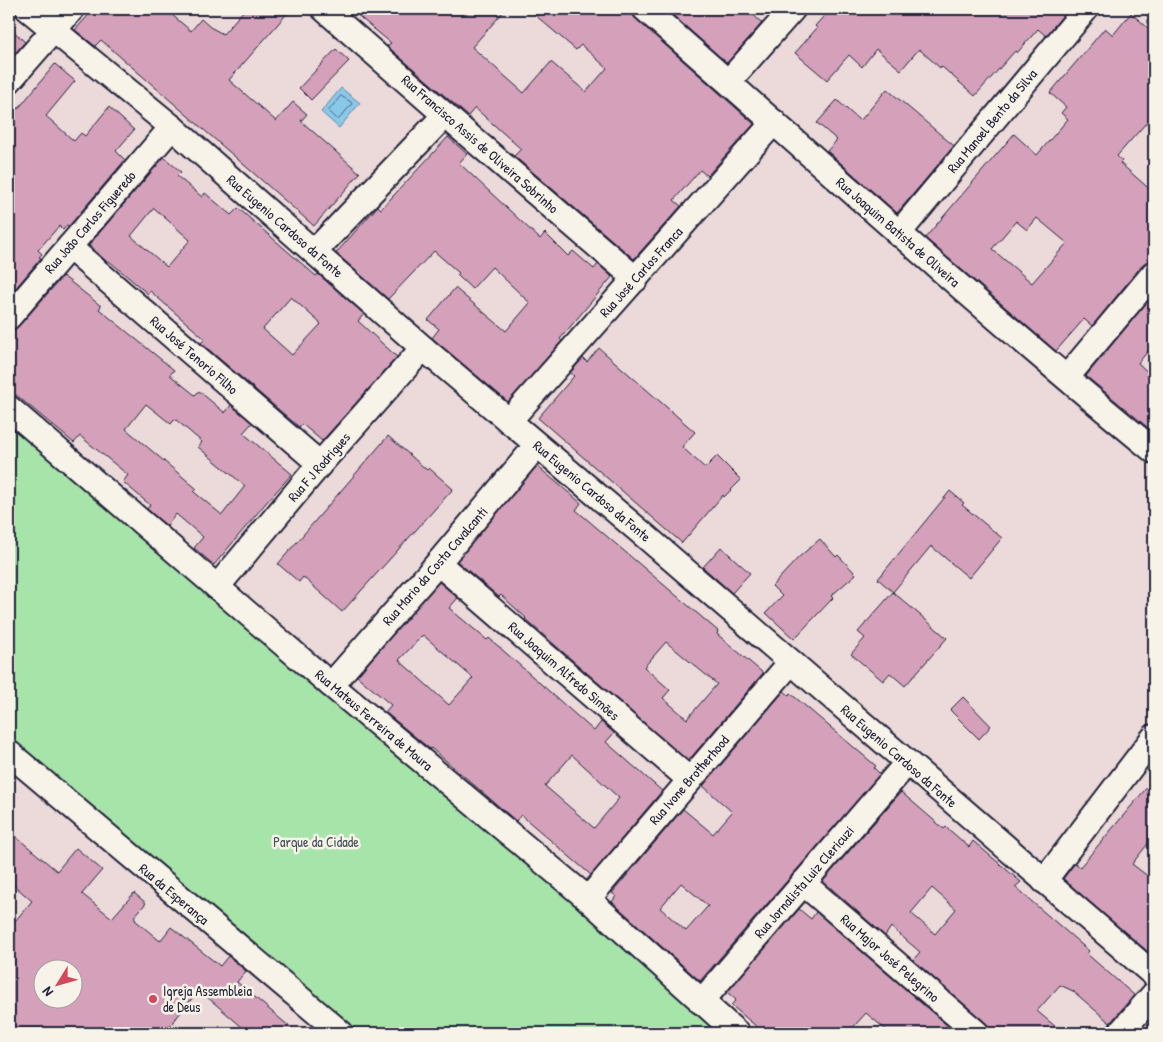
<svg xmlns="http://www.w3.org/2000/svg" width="1163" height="1042" font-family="'Patrick Hand',sans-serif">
<rect width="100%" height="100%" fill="#ecdada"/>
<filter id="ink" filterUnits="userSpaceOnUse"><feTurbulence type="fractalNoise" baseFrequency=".02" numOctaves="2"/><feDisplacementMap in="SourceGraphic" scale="10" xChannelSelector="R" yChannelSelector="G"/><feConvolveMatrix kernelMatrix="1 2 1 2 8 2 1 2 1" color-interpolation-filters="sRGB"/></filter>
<g filter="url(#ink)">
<!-- green -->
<polygon fill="#a7e4aa" stroke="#648372" points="9,420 567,892 720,1033 357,1033 255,950 116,829 9,741"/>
<!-- water -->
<polygon fill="#88c8e9" stroke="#5f86a3" points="341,88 360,103 339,128 321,112"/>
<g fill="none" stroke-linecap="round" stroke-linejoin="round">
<!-- shore -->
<polygon stroke="#4b6481" stroke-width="1" points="341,96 351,102 352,104 338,120 329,111"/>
</g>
<!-- building -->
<g fill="#d4a0ba" stroke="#22223b" fill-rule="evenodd">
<polygon points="94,9 165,9 191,31 201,19 210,27 223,34 245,9 291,9 229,80 276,121 293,102 307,114 301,121 360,173 314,226 101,40 95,46 75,30"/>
<polygon points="350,9 506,9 472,47 524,93 551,62 586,92 607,68 581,45 576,50 528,9 632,9 632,14 636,19 754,124 707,176 700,170 674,200 681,206 634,259 514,156 521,149 475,108 468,116 387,46 391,43"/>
<polygon points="666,9 747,9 762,23 727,63"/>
<polygon points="830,9 1068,9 1046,36 1038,29 1017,53 1015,51 975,96 941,66 940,68 919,49 901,70 876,49 862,67 849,55 827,80 795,53 817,28 815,26"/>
<path d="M1131,13L1154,33V114L1117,156L1122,161L1120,163L1154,193V260H1149L1143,264L1092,326L1084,319L1056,351L925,238L1014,134L1037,155L1068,119L1061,113L1066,107L1050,93L1105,28L1113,35ZM1037,218L1067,243L1032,283L992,249L1016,221L1027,230Z"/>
<polygon points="9,27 25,42 9,60"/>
<polygon points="336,49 349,61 311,100 299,88"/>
<polygon points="55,64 75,81 46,116 74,141 81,133 85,136 109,107 134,130 116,151 125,160 69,226 67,225 63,230 59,226 38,250 42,254 39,257 41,258 9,296 9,101 18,109"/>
<polygon points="887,89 954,146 897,213 827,151 837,140 817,123 837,100 860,121"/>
<polygon points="448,137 467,154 459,163 540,239 545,233 568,256 573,251 594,269 598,264 612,277 560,339 562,341 508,402 432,338 439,329 428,320 455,288 506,331 530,303 492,267 472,289 457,275 459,273 434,251 388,299 336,253 378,206 381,209"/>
<path d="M164,157L181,172L177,176L202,197L205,193L231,215L238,208L316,276L318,274L364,314L358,321L397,357L322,441L302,424L299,427L201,343L205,339L150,291L148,294L109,261L108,263L89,245ZM154,208L190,240L167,267L131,236ZM291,297L321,324L292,355L263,329Z"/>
<path d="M63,276L101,306L99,309L174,370L170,375L195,395L199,391L225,413L231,405L252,423L243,433L292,474L265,504L214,565L194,548L203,537L176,514L167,526L147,509L150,505L123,482L128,475L80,436L74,443L9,389V330H14L19,326ZM146,404L171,424L175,419L202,442L198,447L245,486L222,515L194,492L197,489L126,429Z"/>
<polygon points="1154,294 1154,344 1138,363 1154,378 1154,428 1152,431 1086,376"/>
<polygon points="599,348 695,432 682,447 705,468 717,456 741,480 724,497 723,495 682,543 538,418 574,376 570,373 583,358 587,362"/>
<polygon points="388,436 427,470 429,468 453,489 342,612 303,577 299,582 278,564"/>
<path d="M537,466L581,503L576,510L718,631L717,634L763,673L688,761L525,619L526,618L501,595L499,597L457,561ZM666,642L717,684L687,719L663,698L670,690L644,667Z"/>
<polygon points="950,491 964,503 962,505 1002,538 969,578 931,546 893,592 878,579"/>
<polygon points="820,539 836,557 838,555 856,574 831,596 833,598 794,639 766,613 782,596 772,586 799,557"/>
<polygon points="721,547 750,573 732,593 703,567"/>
<path d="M439,582L458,598L449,608L487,640L489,638L594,731L601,722L614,733L606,742L662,791L591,875L521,815L516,821L431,748L430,749L385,712L391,705L357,676ZM423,635L473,678L449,705L399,660ZM572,755L619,798L594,828L545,786Z"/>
<polygon points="893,592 947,638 905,686 890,673 883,681 851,654 865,638 858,632"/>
<path d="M784,691L789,695L790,693L876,766L874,768L880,774L700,981L612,902L616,896L612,893L683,809L713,834L732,812L703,786ZM681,883L708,906L686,931L660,908Z"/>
<polygon points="963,697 991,726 979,739 950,710"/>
<polygon points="1154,779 1154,836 1132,864 1154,881 1154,957 1063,879 1075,863 1080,867"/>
<path d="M901,792L944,829L946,827L969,847L973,841L1021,882L1015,887L1089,951L1087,954L1134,995L1110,1023L1073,991L1060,985L1037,1011L1063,1033H990V1028L986,1023L913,960L920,952L891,927L885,936L823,881ZM932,888L956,909L935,934L911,913Z"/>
<path d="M9,831L57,871L76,848L102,870L82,894L112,918L134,893L146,903L134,917L136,919L135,920L160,941L171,927L220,966L228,956L246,971L237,982L297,1033H249L199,990L164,1033H14L9,1029V928L32,901L9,881ZM42,970H72V1000H42Z"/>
<polygon points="799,909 811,919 816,912 956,1033 890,1033 866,1013 848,1033 764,1033 731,1005 736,1000 727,992"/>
</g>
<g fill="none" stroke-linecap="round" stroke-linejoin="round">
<defs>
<g id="minor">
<polyline points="28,9 172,127 423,348 644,535 1154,975"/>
<polyline points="324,9 445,115 636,279"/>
<path d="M645,9C814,157 980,308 1154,451"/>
<polyline points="9,81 72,9"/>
<polyline points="729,81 793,9"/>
<polyline points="898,234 1086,9"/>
<polyline points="69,247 320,464"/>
<polyline points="314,252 445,115"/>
<polyline points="9,317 172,127"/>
<polyline points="1067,377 1154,273"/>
<polyline points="9,408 331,685 588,899 737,1033"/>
<polyline points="509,421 774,122"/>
<polyline points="438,563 690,780"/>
<polyline points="217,587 320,464 423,348"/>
<polyline points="331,685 438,563 537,445"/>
<polyline points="9,753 341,1033"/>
<polyline points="1044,881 1154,737"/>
<polyline points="803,883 977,1033"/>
<polyline points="588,899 791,662"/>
<polyline points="701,1002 907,763"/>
<polyline points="1120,1033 1154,994"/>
</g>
</defs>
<!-- minor casing -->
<use href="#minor" stroke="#22223b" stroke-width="28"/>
<!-- minor -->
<use href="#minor" stroke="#f7f3e8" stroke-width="24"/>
</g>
</g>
<!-- markers -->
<circle fill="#d1495b" stroke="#f7f3e8" stroke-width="2" cx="153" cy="999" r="5"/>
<g text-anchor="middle" stroke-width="5" stroke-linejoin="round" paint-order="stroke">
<!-- street labels -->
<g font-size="14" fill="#22223b" stroke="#f7f3e8">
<text transform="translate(992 121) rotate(-50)" y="5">Rua Manoel Bento da Silva</text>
<text transform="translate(480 144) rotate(41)" y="5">Rua Francisco Assis de Oliveira Sobrinho</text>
<text transform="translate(90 222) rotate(-49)" y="5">Rua João Carlos Figueredo</text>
<text transform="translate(285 226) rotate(41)" y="5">Rua Eugenio Cardoso da Fonte</text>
<text transform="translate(898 232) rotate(41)" y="5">Rua Joaquim Batista de Oliveira</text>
<text transform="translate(641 272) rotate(-48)" y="5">Rua José Carlos Franca</text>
<text transform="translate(194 355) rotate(41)" y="5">Rua José Tenorio Filho</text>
<text transform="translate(319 467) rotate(-49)" y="5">Rua F J Rodrigues</text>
<text transform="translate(592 491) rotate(40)" y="5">Rua Eugenio Cardoso da Fonte</text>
<text transform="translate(435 566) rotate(-49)" y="5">Rua Mario da Costa Cavalcanti</text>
<text transform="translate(564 671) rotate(41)" y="5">Rua Joaquim Alfredo Simões</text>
<text transform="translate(374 720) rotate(40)" y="5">Rua Mateus Ferreira de Moura</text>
<text transform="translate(899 756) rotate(41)" y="5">Rua Eugenio Cardoso da Fonte</text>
<text transform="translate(689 780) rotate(-49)" y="5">Rua Ivone Brotherhood</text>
<text transform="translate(804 882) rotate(-49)" y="5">Rua Jornalista Luiz Clericuzi</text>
<text transform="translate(174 894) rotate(40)" y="5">Rua da Esperança</text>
<text transform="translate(890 958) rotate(41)" y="5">Rua Major José Pelegrino</text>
</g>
<!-- park labels -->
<g font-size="14" fill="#435257" stroke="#f7f3e8">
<text x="316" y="847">Parque da Cidade</text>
</g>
<!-- poi labels -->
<g font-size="14" fill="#22223b" stroke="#f7f3e8" text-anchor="start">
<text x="163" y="996">Igreja Assembleia<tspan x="163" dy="16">de Deus</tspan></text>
</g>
</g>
<!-- margin -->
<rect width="1163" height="1042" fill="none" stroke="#f7f3e8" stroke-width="30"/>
<rect x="15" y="15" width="1133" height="1012" fill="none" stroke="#22223b" stroke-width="2" filter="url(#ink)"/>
<!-- north arrow -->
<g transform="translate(58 984) rotate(233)"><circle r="24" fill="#f7f3e8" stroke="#a29fa3"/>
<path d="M0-4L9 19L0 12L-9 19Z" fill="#d1495b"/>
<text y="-8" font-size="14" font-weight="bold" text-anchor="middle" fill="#22223b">N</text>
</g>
</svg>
